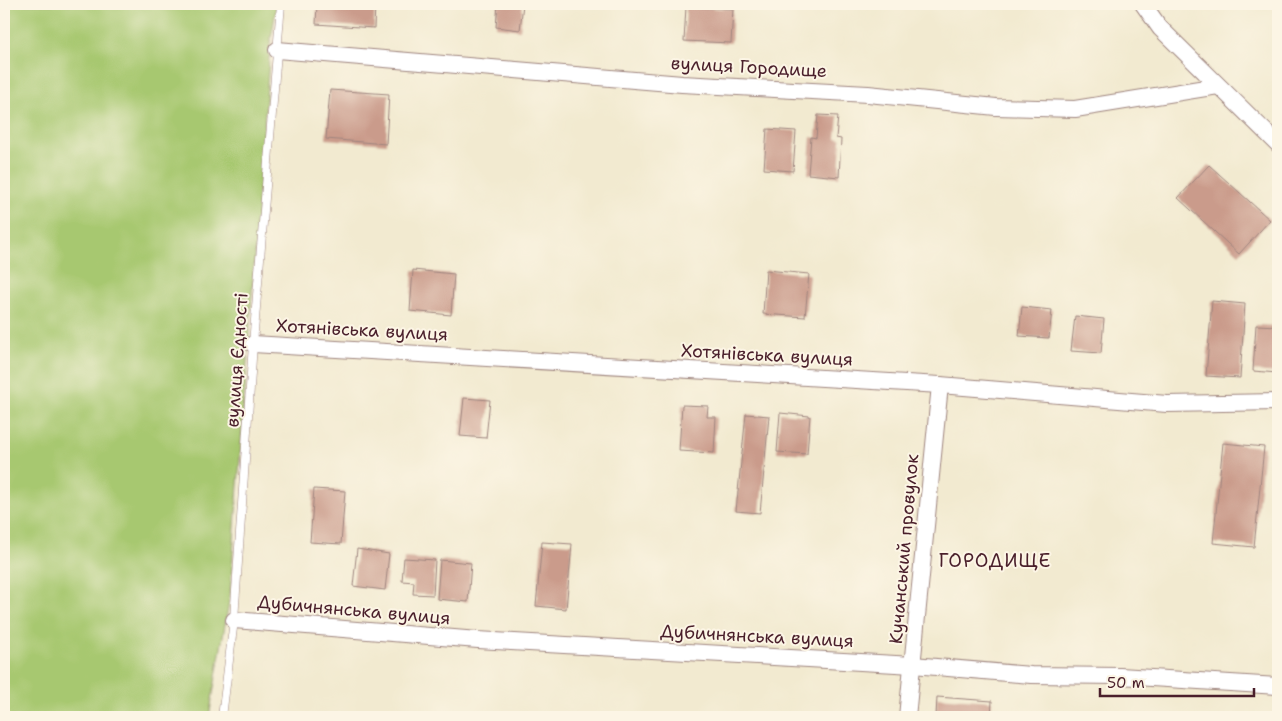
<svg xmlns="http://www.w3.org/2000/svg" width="1282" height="721" font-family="'Shantell Sans',sans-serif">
<rect width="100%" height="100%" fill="#fcf5e5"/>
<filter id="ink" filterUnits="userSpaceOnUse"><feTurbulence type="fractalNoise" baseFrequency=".02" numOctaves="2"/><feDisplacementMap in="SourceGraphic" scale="10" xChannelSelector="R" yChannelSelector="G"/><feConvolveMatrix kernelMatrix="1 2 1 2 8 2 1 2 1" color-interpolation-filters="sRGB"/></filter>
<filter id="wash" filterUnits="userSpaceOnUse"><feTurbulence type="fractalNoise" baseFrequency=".0096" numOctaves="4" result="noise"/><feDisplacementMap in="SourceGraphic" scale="20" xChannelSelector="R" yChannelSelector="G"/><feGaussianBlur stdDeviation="1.12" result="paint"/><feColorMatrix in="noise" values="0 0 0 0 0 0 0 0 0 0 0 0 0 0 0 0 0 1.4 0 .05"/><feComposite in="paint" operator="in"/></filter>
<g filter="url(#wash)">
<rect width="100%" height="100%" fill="#f2ead0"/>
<!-- green -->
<polygon fill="#a7c870" stroke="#78744e" points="4,4 277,4 270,45 230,596 209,717 4,717"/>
<g id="blocks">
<!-- building -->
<g fill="#ca9b8b">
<polygon points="317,4 375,4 374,28 316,24"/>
<polygon points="498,4 523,4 520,30 496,27"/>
<polygon points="686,7 733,9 731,43 684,41"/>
<polygon points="330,90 389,94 386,144 326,139"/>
<polygon points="818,115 838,116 836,138 841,139 839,177 808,174 811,137 816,138"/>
<polygon points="767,129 796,131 793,171 764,169"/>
<polygon points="1209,165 1270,220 1239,254 1178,198"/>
<polygon points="413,270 454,274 451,315 410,311"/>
<polygon points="766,270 809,274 805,317 763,314"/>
<polygon points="1212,301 1245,304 1240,378 1206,376"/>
<polygon points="1022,307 1052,310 1049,338 1019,336"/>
<polygon points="1075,316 1104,319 1101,353 1071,351"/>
<polygon points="1256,325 1278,326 1278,373 1253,371"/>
<polygon points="464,398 490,400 486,438 460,436"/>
<polygon points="682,405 708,406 707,417 716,417 714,453 679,451"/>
<polygon points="780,413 810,416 807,454 777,452"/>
<polygon points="746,414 769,416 760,513 736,511"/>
<polygon points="1223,443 1264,447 1254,547 1213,543"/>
<polygon points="314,489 345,491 341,544 310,542"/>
<polygon points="542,542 572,544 566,609 536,606"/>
<polygon points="357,549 389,554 385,590 353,586"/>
<polygon points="404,558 435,560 433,595 413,594 414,582 402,581"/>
<polygon points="440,560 471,563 468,602 437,599"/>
<polygon points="937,697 992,701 991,717 936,717"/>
</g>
</g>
</g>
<g filter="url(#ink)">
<use href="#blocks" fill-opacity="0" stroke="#9e847e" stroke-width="1"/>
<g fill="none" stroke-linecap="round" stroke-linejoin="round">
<defs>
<polyline id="lane" points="222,717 234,620 253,344 281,4"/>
<g id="street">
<polyline points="1143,4 1160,28 1278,144"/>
<polyline points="277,50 682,84 868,94 996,107 1075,109 1218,86"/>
<polyline points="253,344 940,385 1167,404 1278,402"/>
<polyline points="234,620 478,640 913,665 1031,675 1120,676 1278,686"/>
<polyline points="907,717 940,385"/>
</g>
</defs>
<!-- lane casing -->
<use href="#lane" stroke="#9e847e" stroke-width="9"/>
<!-- street casing -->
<use href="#street" stroke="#9e847e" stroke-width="18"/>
<!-- lane -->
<use href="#lane" stroke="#fff" stroke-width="8"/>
<!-- street -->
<use href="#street" stroke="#fff" stroke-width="16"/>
</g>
</g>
<g text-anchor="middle" stroke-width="4" stroke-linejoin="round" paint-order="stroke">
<!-- street labels -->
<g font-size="18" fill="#4a1f2b" stroke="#fcf5e5">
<text transform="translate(749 67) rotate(3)" y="6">вулиця Городище</text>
<text transform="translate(362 330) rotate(3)" y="6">Хотянівська вулиця</text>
<text transform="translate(767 355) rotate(3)" y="6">Хотянівська вулиця</text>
<text transform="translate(237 360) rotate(-86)" y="6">вулиця Єдності</text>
<text transform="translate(904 549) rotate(-85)" y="6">Кучанський провулок</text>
<text transform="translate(354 610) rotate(5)" y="6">Дубичнянська вулиця</text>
<text transform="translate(757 636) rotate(3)" y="6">Дубичнянська вулиця</text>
</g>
<!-- neighbourhood labels -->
<g font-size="19" letter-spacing="1" fill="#4a1f2b" stroke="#fcf5e5">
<text x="995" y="567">ГОРОДИЩЕ</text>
</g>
</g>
<!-- margin -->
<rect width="1282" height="721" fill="none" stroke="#fcf5e5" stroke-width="20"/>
<!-- scale -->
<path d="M1100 688v8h154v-8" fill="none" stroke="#4a1f2b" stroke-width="2.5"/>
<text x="1107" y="688" font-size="15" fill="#4a1f2b" stroke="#fcf5e5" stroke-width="4" paint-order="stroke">50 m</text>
</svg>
